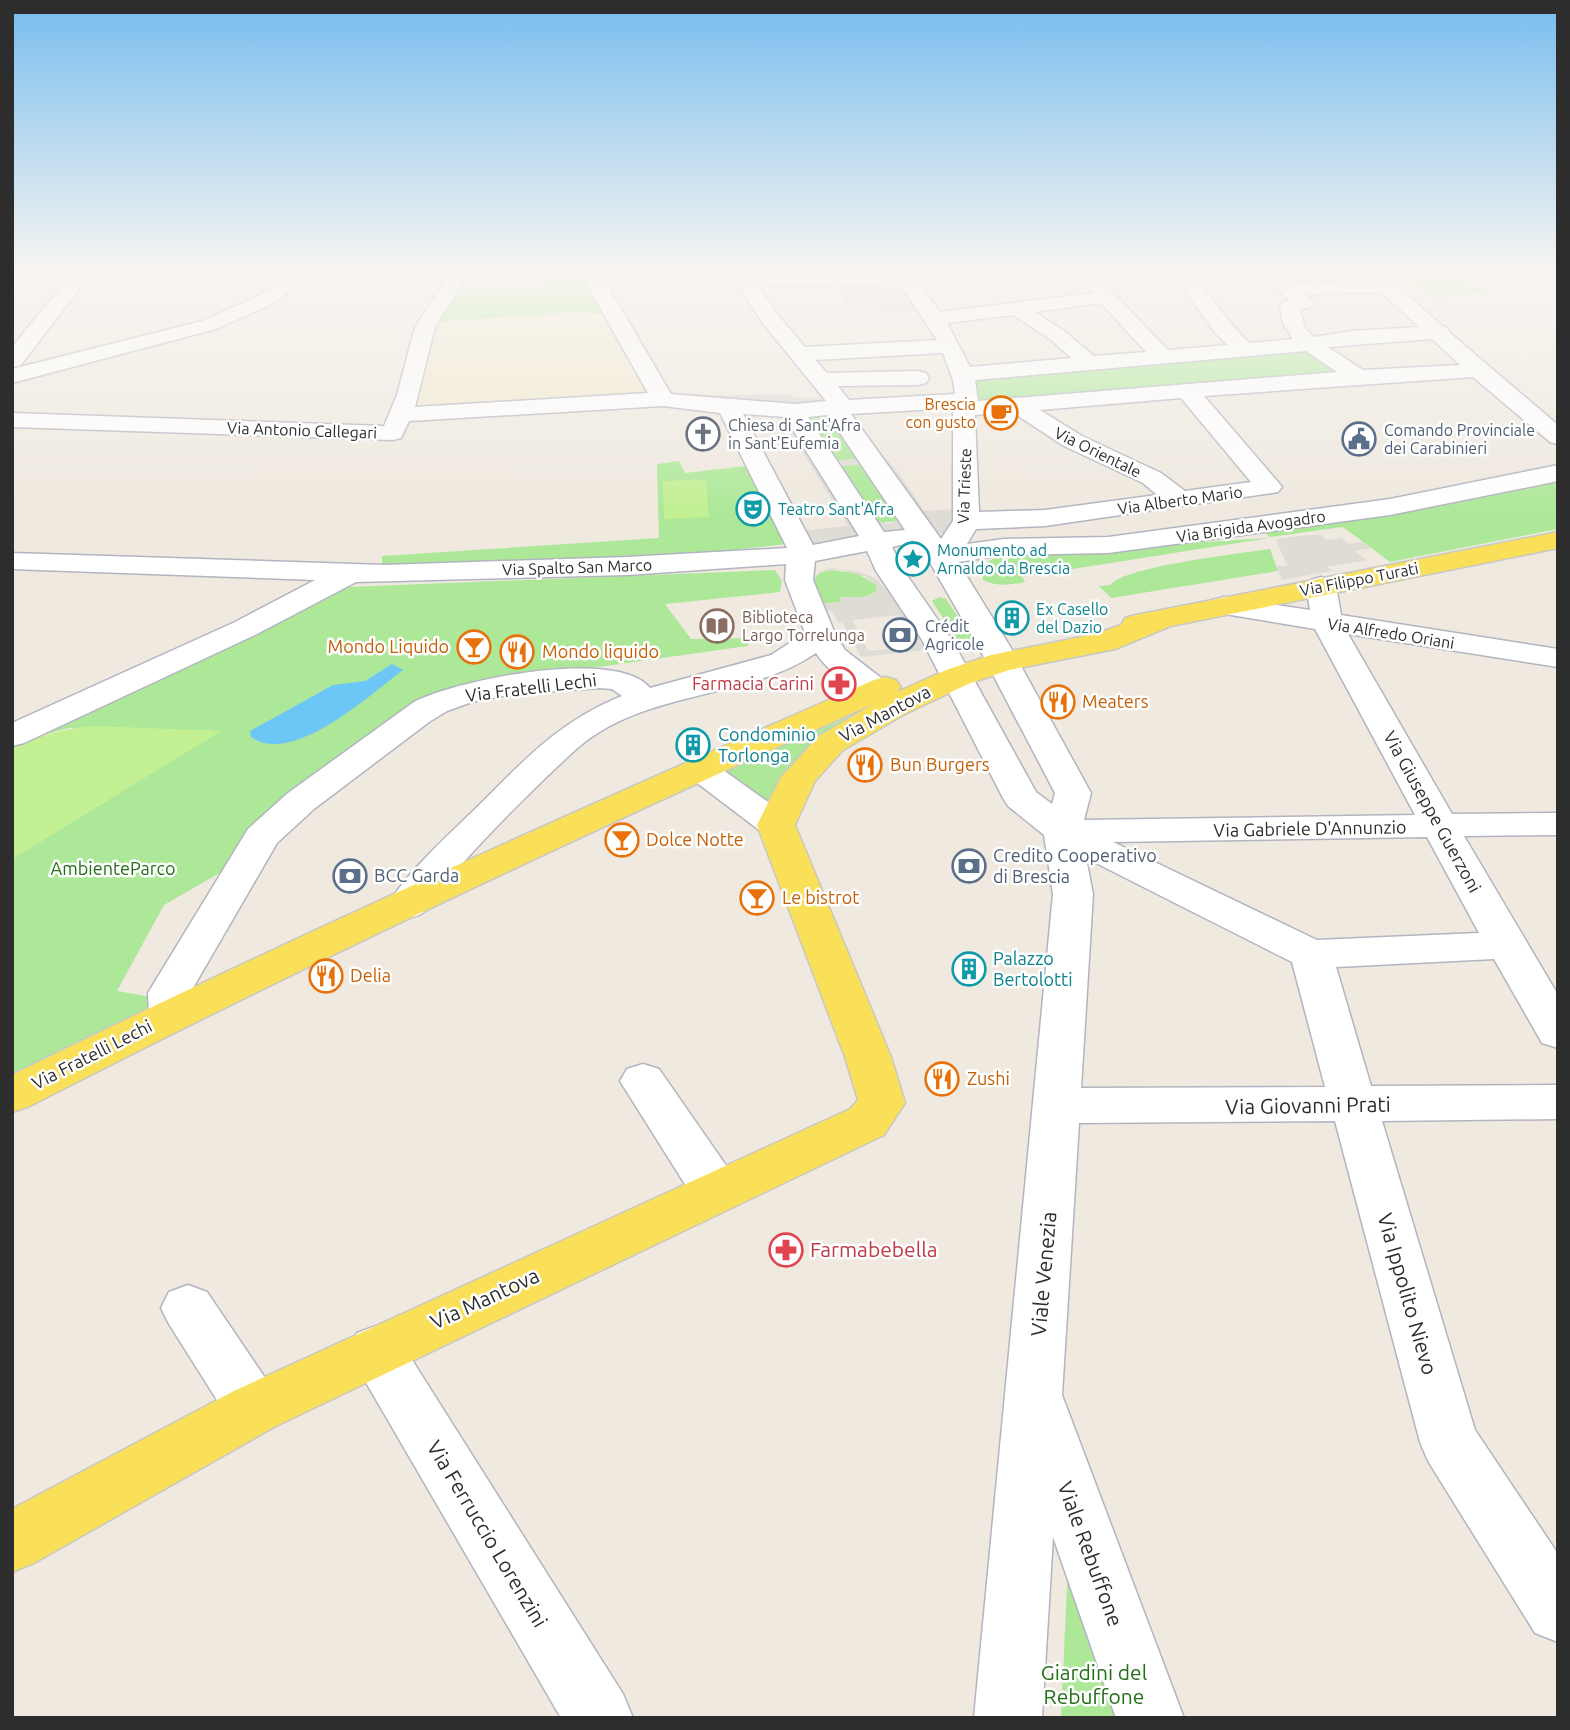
<svg xmlns="http://www.w3.org/2000/svg" width="1570" height="1730" font-family="Ubuntu,sans-serif">
<rect width="100%" height="100%" fill="#efe9df"/>
<!-- education -->
<polygon fill="#f1e8cd" points="590,311 605,314 650,397 412,410 435,322"/>
<!-- green -->
<g fill="#ade898">
<polygon points="1398,270 1431,270 1440,278 1462,278 1466,280 1461,281 1464,284 1477,284 1490,292 1462,292 1467,296 1432,297"/>
<polygon points="588,279 605,314 592,314 590,311 435,322 455,287 540,287 542,280"/>
<polygon points="1307,347 1346,374 977,406 973,375"/>
<polygon points="821,413 827,415 857,459 833,461 805,414"/>
<polygon points="679,461 685,473 746,466 787,544 666,557 382,565 382,556 659,538 657,464"/>
<polygon points="860,464 897,517 896,521 878,523 836,466"/>
<polygon points="1558,476 1558,529 1390,562 1343,527 1270,537 1264,532"/>
<path d="M1269,538L1022,577L1025,582C1010,585 998,587 983,580L982,569L990,560L1008,554Z"/>
<path d="M1270,549L1278,571L1111,598L1099,586L1110,585C1127,566 1237,554 1270,549Z"/>
<polygon points="775,570 782,581 780,592 665,604 691,639 755,638 747,646 463,686 432,697 259,819 250,828 225,870 164,905 117,991 157,998 159,1016 12,1086 12,859 220,731 69,728 35,737 349,587"/>
<polygon points="830,570 856,573 877,585 876,592 860,599 841,598 842,602 822,604 812,581 820,572"/>
<polygon points="939,597 946,599 971,636 971,641 962,642 956,638 932,601"/>
<polygon points="857,713 806,752 775,809 725,771"/>
<polygon points="1070,1520 1141,1718 1061,1718"/>
</g>
<!-- pitch -->
<g fill="#c2f093">
<polygon points="706,480 709,517 664,519 663,481"/>
<path d="M92,726L221,731L12,859V747C38,736 64,729 92,726Z"/>
</g>
<!-- plaza -->
<g fill="#dfdcd6" fill-rule="evenodd">
<polygon points="902,278 925,310 881,312 874,303 846,305 839,281"/>
<path d="M790,394L794,398H832L847,410L853,424L900,474L924,511L960,509L959,523L955,531L946,534L909,530L863,535L839,545L810,550L800,531L848,526L779,415L739,418L732,405L709,403L690,396ZM812,412L827,415L856,459L833,461L804,417L806,414ZM861,464L897,517L896,521L888,524L871,519L837,467Z"/>
<polygon points="1307,535 1321,535 1327,540 1341,538 1349,544 1362,542 1371,548 1355,551 1367,560 1327,567 1332,571 1282,580 1276,566 1287,566 1276,539"/>
<path d="M826,569L833,568L861,572L877,579L884,588L890,587L925,650L861,657L843,623H839L832,611H826L822,604L841,602L840,597H867L876,592L877,585L864,576L842,570L825,571L814,577ZM899,615L916,646L868,651L852,620Z"/>
</g>
<!-- water -->
<path fill="#6cc7f6" d="M392,664L403,670C371,694 292,767 251,737L250,731L333,685L365,681Z"/>
<g fill="none" stroke-linecap="round" stroke-linejoin="round">
<defs>
<g id="minor">
<polygon points="75,270 94,270 20,366 12,367 12,347"/>
<polygon points="298,270 319,270 270,305 216,329 12,383 12,369 202,321 256,297"/>
<path d="M446,270H464V280L435,327L415,407L648,393L590,290L587,270H605L610,290L671,394L795,404L826,401L762,322L729,270H747L751,276L890,270H1082L1073,276L917,281L940,312L1094,293L1082,274L1084,270H1097L1113,293L1168,350L1227,345L1216,334L1183,288L1166,270H1186C1210,292 1225,321 1250,343L1293,339L1283,323L1280,306L1283,302L1290,300L1250,270H1272L1294,283L1369,281L1359,270H1379L1442,326L1447,328L1450,333L1558,425V444L1550,442L1473,377L1204,396L1278,482L1282,487L1278,492L1045,526L976,529L967,544L1004,539L1108,537L1390,499L1558,465V481L1390,515L1108,553L1004,555L958,562L1011,648L1091,793L1084,820L1415,815L1315,629L1213,612L1209,606L1213,600L1224,597L1310,610L1306,586L1311,580L1321,577L1331,580L1336,586L1341,615L1558,649V667L1348,634L1452,814L1558,813V835L1464,836L1558,995V1048L1542,1043L1494,959L1336,967L1371,1086L1558,1085V1119L1382,1121L1475,1430L1558,1554V1642L1535,1633L1428,1461L1420,1442L1335,1121L1079,1123L1062,1395L1184,1718H1116L1053,1537L1042,1718H974L1053,894L1044,835L1008,806L1003,798L922,640L876,571L867,551L815,561L813,580L836,636L845,650L889,684L893,691L889,698C881,700 874,702 866,698C853,692 824,666 816,653C744,702 641,688 572,753C532,790 489,833 453,874C443,885 432,909 419,915C410,919 402,916 393,914L387,905C410,870 441,842 470,814C520,765 555,723 622,696L612,689L599,688L512,694L472,702L447,711L429,722L314,809L277,843L190,993L193,1015L186,1026L171,1030L156,1026L149,1015L148,993L248,829L288,793L414,702C456,680 617,647 650,688L771,655L805,633L785,580L786,564L627,575L356,582L257,634L24,743L12,746V723L235,622L315,580L12,569V553L385,565L627,557L787,548L720,413L663,406L409,421L401,438L393,440L12,427V413L384,426L397,395L415,327L446,280ZM899,282L937,340L805,347L777,314L759,287ZM1381,292L1419,327L1351,331L1314,337L1305,328L1300,310L1311,307L1314,303L1306,294ZM1101,303L1146,352L1094,356L1064,331L1035,312ZM1013,315L1050,339L1071,358L970,367L947,323ZM1432,339L1460,365L1363,370L1328,347ZM1306,351L1337,372L978,401L975,380ZM943,353L953,380L955,394L849,400L838,386L918,385L926,383L929,378L926,373L918,371L827,373L815,360ZM1181,398L1251,482L1185,491L1161,473L1082,436L1040,410ZM953,408V521L941,539L851,414ZM1012,412L1064,446L1143,483L1157,495L1045,510L979,512L975,415ZM743,414L785,417L859,536L813,545ZM828,415L905,530L884,532L808,417ZM912,540L928,559L979,648L1055,793L1052,804L1036,792L952,640L904,571L892,547L910,543ZM1427,837L1479,933L1317,940L1113,842ZM1086,858L1292,962L1325,1087L1081,1088L1093,894Z"/>
<polygon points="700,758 712,762 789,817 795,825 789,833 776,836 763,833 688,776 682,769 688,762"/>
<polygon points="643,1064 659,1069 734,1177 741,1191 734,1205 716,1211 698,1205 620,1081 627,1069"/>
<polygon points="188,1285 207,1292 274,1391 282,1409 274,1427 254,1435 234,1427 169,1324 161,1308 169,1292"/>
<polygon points="376,1326 395,1333 623,1694 633,1718 561,1718 357,1367 349,1350 357,1333"/>
</g>
<path id="major" d="M1558,532V548L1171,626L1115,649L1009,670L968,684L905,714L843,750L815,781L795,825L891,1057L905,1103L884,1135L274,1427L34,1563L12,1572V1509L234,1391L850,1109L858,1100L845,1057L757,825L781,777L819,736L875,703C590,831 306,964 28,1107L12,1112V1075C296,935 584,807 874,680L885,677L896,680L901,687L897,692L946,670L991,655L1096,634L1121,625L1125,618L1136,615Z"/>
</defs>
<!-- minor casing -->
<use href="#minor" stroke="#b3b4c1" stroke-width="3"/>
<!-- major casing -->
<use href="#major" stroke="#c8c8c8" stroke-width="3"/>
<!-- minor -->
<use href="#minor" fill="#fff" fill-rule="evenodd"/>
<!-- major -->
<use href="#major" fill="#fae059" fill-rule="evenodd"/>
</g>
<!-- sky -->
<linearGradient id="sky" x2="0" y2="1"><stop stop-color="#76bcee"/><stop offset="0.53" stop-color="#f8f5f1"/><stop offset="1" stop-color="#f8f5f1" stop-opacity="0"/></linearGradient>
<rect width="1570" height="512" fill="url(#sky)"/>
<!-- icons -->
<defs>
<symbol id="cafe-ring" viewBox="-11 -11 22 22"><circle r="9.5" fill="#fff" stroke="#e8710a" stroke-width="1.5"/><path d="M-5.5-4.5H6V0H3Q3 3.5 0 3.5H-2.5Q-5.5 3.5-5.5 0ZM3-3.2v2h1.7v-2ZM-6 4.5H4V6H-6Z" fill="#e8710a"/></symbol>
<symbol id="church-ring" viewBox="-11 -11 22 22"><circle r="9.5" fill="#fff" stroke="#6b7280" stroke-width="1.5"/><path d="M-1.2-6h2.4v3.5h3.3v2.4h-3.3V6h-2.4V-.1h-3.3v-2.4h3.3Z" fill="#6b7280"/></symbol>
<symbol id="civic-ring" viewBox="-11 -11 22 22"><circle r="9.5" fill="#fff" stroke="#5c6f8a" stroke-width="1.5"/><path d="M-.6-6.5H3V-4.5H.6V-3L4-1V1h2V6H-6V1h2V-1L-.6-3ZM-1.2 2.5V6h2.4V2.5Z" fill="#5c6f8a"/></symbol>
<symbol id="theatre-ring" viewBox="-11 -11 22 22"><circle r="9.5" fill="#fff" stroke="#0f9aa8" stroke-width="1.5"/><path d="M-5-5.5Q0-4 5-5.5V0Q5 5 0 6Q-5 5-5 0ZM-3.3-2.5H-1v1.5H-3.3ZM1-2.5H3.3v1.5H1ZM-2.8 1Q0 5.5 2.8 1Z" fill="#0f9aa8"/></symbol>
<symbol id="sight-ring" viewBox="-11 -11 22 22"><circle r="9.5" fill="#fff" stroke="#0f9aa8" stroke-width="1.5"/><path d="M0-6L1.8-2.2L6-1.7L2.9 1.2L3.7 5.4L0 3.3L-3.7 5.4L-2.9 1.2L-6-1.7L-1.8-2.2Z" fill="#0f9aa8"/></symbol>
<symbol id="building-ring" viewBox="-11 -11 22 22"><circle r="9.5" fill="#fff" stroke="#0f9aa8" stroke-width="1.5"/><path d="M-4-6H4V6H1V3H-1V6H-4ZM-2.5-4.3h1.7v1.8h-1.7ZM.8-4.3h1.7v1.8H.8ZM-2.5-1h1.7V.8h-1.7ZM.8-1h1.7V.8H.8Z" fill="#0f9aa8"/></symbol>
<symbol id="library-ring" viewBox="-11 -11 22 22"><circle r="9.5" fill="#fff" stroke="#8d6e63" stroke-width="1.5"/><path d="M-6-4Q-3-5.5-.7-3.5V5Q-3 3-6 4ZM6-4Q3-5.5 .7-3.5V5Q3 3 6 4Z" fill="#8d6e63"/></symbol>
<symbol id="bank-ring" viewBox="-11 -11 22 22"><circle r="9.5" fill="#fff" stroke="#5c6f8a" stroke-width="1.5"/><path d="M-6-4H6V4H-6ZM0-2.3a2.3 2.3 0 1 0 0 4.6a2.3 2.3 0 1 0 0-4.6Z" fill="#5c6f8a"/></symbol>
<symbol id="bar-ring" viewBox="-11 -11 22 22"><circle r="9.5" fill="#fff" stroke="#e8710a" stroke-width="1.5"/><path d="M-6-5H6L.8 .8V4.5H3.5V6h-7V4.5H-.8V.8Z" fill="#e8710a"/></symbol>
<symbol id="restaurant-ring" viewBox="-11 -11 22 22"><circle r="9.5" fill="#fff" stroke="#e8710a" stroke-width="1.5"/><path d="M-5-6h1v4h1v-4h1v4h1v-4h1v5L-1.5 .5V6h-2V.5L-5-1ZM5-6V6H3V1.5H1.5Q1.5-4 5-6Z" fill="#e8710a"/></symbol>
<symbol id="pharmacy-ring" viewBox="-11 -11 22 22"><circle r="9.5" fill="#fff" stroke="#e0444e" stroke-width="1.5"/><path d="M-2-6h4v4h4v4h-4v4h-4v-4h-4v-4h4Z" fill="#e0444e"/></symbol>
</defs>
<g fill-rule="evenodd">
<use href="#cafe-ring" x="982" y="394" width="38" height="38"/>
<use href="#church-ring" x="684" y="415" width="38" height="38"/>
<use href="#civic-ring" x="1340" y="420" width="38" height="38"/>
<use href="#theatre-ring" x="734" y="490" width="38" height="38"/>
<use href="#sight-ring" x="894" y="540" width="38" height="38"/>
<use href="#building-ring" x="993" y="599" width="38" height="38"/>
<use href="#library-ring" x="698" y="607" width="38" height="38"/>
<use href="#bank-ring" x="881" y="616" width="38" height="38"/>
<use href="#bar-ring" x="455" y="628" width="38" height="38"/>
<use href="#restaurant-ring" x="498" y="633" width="38" height="38"/>
<use href="#pharmacy-ring" x="820" y="665" width="38" height="38"/>
<use href="#restaurant-ring" x="1039" y="683" width="38" height="38"/>
<use href="#building-ring" x="674" y="726" width="38" height="38"/>
<use href="#restaurant-ring" x="846" y="746" width="38" height="38"/>
<use href="#bar-ring" x="603" y="821" width="38" height="38"/>
<use href="#bank-ring" x="950" y="847" width="38" height="38"/>
<use href="#bank-ring" x="331" y="857" width="38" height="38"/>
<use href="#bar-ring" x="738" y="879" width="38" height="38"/>
<use href="#building-ring" x="950" y="950" width="38" height="38"/>
<use href="#restaurant-ring" x="307" y="957" width="38" height="38"/>
<use href="#restaurant-ring" x="923" y="1060" width="38" height="38"/>
<use href="#pharmacy-ring" x="767" y="1231" width="38" height="38"/>
</g>
<g text-anchor="middle" stroke-width="5" stroke-linejoin="round" paint-order="stroke">
<!-- far-food labels -->
<g font-size="16" fill="#c56008" stroke="#fff" text-anchor="end">
<text x="976" y="410">Brescia<tspan x="976" dy="18">con gusto</tspan></text>
</g>
<!-- far-worship labels -->
<g font-size="16" fill="#5b616d" stroke="#fff" text-anchor="start">
<text x="728" y="431">Chiesa di Sant'Afra<tspan x="728" dy="18">in Sant'Eufemia</tspan></text>
</g>
<!-- far-street labels -->
<g font-size="16" fill="#2d2d2d" stroke="#fff">
<text transform="translate(302 430) rotate(2)" y="6">Via Antonio Callegari</text>
<text transform="translate(1098 452) rotate(26)" y="6">Via Orientale</text>
<text transform="translate(964 486) rotate(-88)" y="6">Via Trieste</text>
<text transform="translate(1180 500) rotate(-8)" y="6">Via Alberto Mario</text>
<text transform="translate(1251 526) rotate(-8)" y="6">Via Brigida Avogadro</text>
<text transform="translate(577 567) rotate(-2)" y="6">Via Spalto San Marco</text>
<text transform="translate(1359 579) rotate(-11)" y="6">Via Filippo Turati</text>
<text transform="translate(1391 633) rotate(9)" y="6">Via Alfredo Oriani</text>
</g>
<!-- far-service labels -->
<g font-size="16" fill="#4e5e75" stroke="#fff" text-anchor="start">
<text x="1384" y="436">Comando Provinciale<tspan x="1384" dy="18">dei Carabinieri</tspan></text>
<text x="925" y="632">Crédit<tspan x="925" dy="18">Agricole</tspan></text>
</g>
<!-- far-culture labels -->
<g font-size="16" fill="#0d838f" stroke="#fff" text-anchor="start">
<text x="778" y="515">Teatro Sant'Afra</text>
<text x="937" y="556">Monumento ad<tspan x="937" dy="18">Arnaldo da Brescia</tspan></text>
<text x="1036" y="615">Ex Casello<tspan x="1036" dy="18">del Dazio</tspan></text>
</g>
<!-- far-education labels -->
<g font-size="16" fill="#785e54" stroke="#fff" text-anchor="start">
<text x="742" y="623">Biblioteca<tspan x="742" dy="18">Largo Torrelunga</tspan></text>
</g>
<!-- food labels -->
<g font-size="18" fill="#c56008" stroke="#fff" text-anchor="start">
<text x="449" y="653" text-anchor="end">Mondo Liquido</text>
<text x="542" y="658">Mondo liquido</text>
<text x="1082" y="708">Meaters</text>
<text x="890" y="771">Bun Burgers</text>
<text x="646" y="846">Dolce Notte</text>
<text x="782" y="904">Le bistrot</text>
<text x="350" y="982">Delia</text>
<text x="967" y="1085">Zushi</text>
</g>
<!-- health labels -->
<g font-size="18" fill="#be3a42" stroke="#fff" text-anchor="end">
<text x="814" y="690">Farmacia Carini</text>
</g>
<!-- street labels -->
<g font-size="18" fill="#2d2d2d" stroke="#fff">
<text transform="translate(531 688) rotate(-7)" y="6">Via Fratelli Lechi</text>
<text transform="translate(885 714) rotate(-28)" y="6">Via Mantova</text>
<text transform="translate(1432 812) rotate(61)" y="6">Via Giuseppe Guerzoni</text>
<text transform="translate(1310 829) rotate(-1)" y="6">Via Gabriele D'Annunzio</text>
<text transform="translate(92 1055) rotate(-27)" y="6">Via Fratelli Lechi</text>
</g>
<!-- culture labels -->
<g font-size="18" fill="#0d838f" stroke="#fff" text-anchor="start">
<text x="718" y="741">Condominio<tspan x="718" dy="21">Torlonga</tspan></text>
<text x="993" y="965">Palazzo<tspan x="993" dy="21">Bertolotti</tspan></text>
</g>
<!-- service labels -->
<g font-size="18" fill="#4e5e75" stroke="#fff" text-anchor="start">
<text x="993" y="862">Credito Cooperativo<tspan x="993" dy="21">di Brescia</tspan></text>
<text x="374" y="882">BCC Garda</text>
</g>
<!-- park labels -->
<g font-size="18" fill="#227016" stroke="#fff">
<text x="113" y="875">AmbienteParco</text>
</g>
<!-- near-street labels -->
<g font-size="21" fill="#2d2d2d" stroke="#fff">
<text transform="translate(1308 1106) rotate(-1)" y="7">Via Giovanni Prati</text>
<text transform="translate(1044 1274) rotate(-85)" y="7">Viale Venezia</text>
<text transform="translate(1407 1294) rotate(74)" y="7">Via Ippolito Nievo</text>
<text transform="translate(485 1299) rotate(-25)" y="7">Via Mantova</text>
<text transform="translate(487 1534) rotate(59)" y="7">Via Ferruccio Lorenzini</text>
<text transform="translate(1090 1554) rotate(70)" y="7">Viale Rebuffone</text>
</g>
<!-- near-health labels -->
<g font-size="21" fill="#be3a42" stroke="#fff" text-anchor="start">
<text x="810" y="1257">Farmabebella</text>
</g>
<!-- near-park labels -->
<g font-size="21" fill="#227016" stroke="#fff">
<text x="1094" y="1680">Giardini del<tspan x="1094" dy="24">Rebuffone</tspan></text>
</g>
</g>
<!-- border -->
<rect width="1570" height="1730" fill="none" stroke="#2d2d2d" stroke-width="28"/>
</svg>
